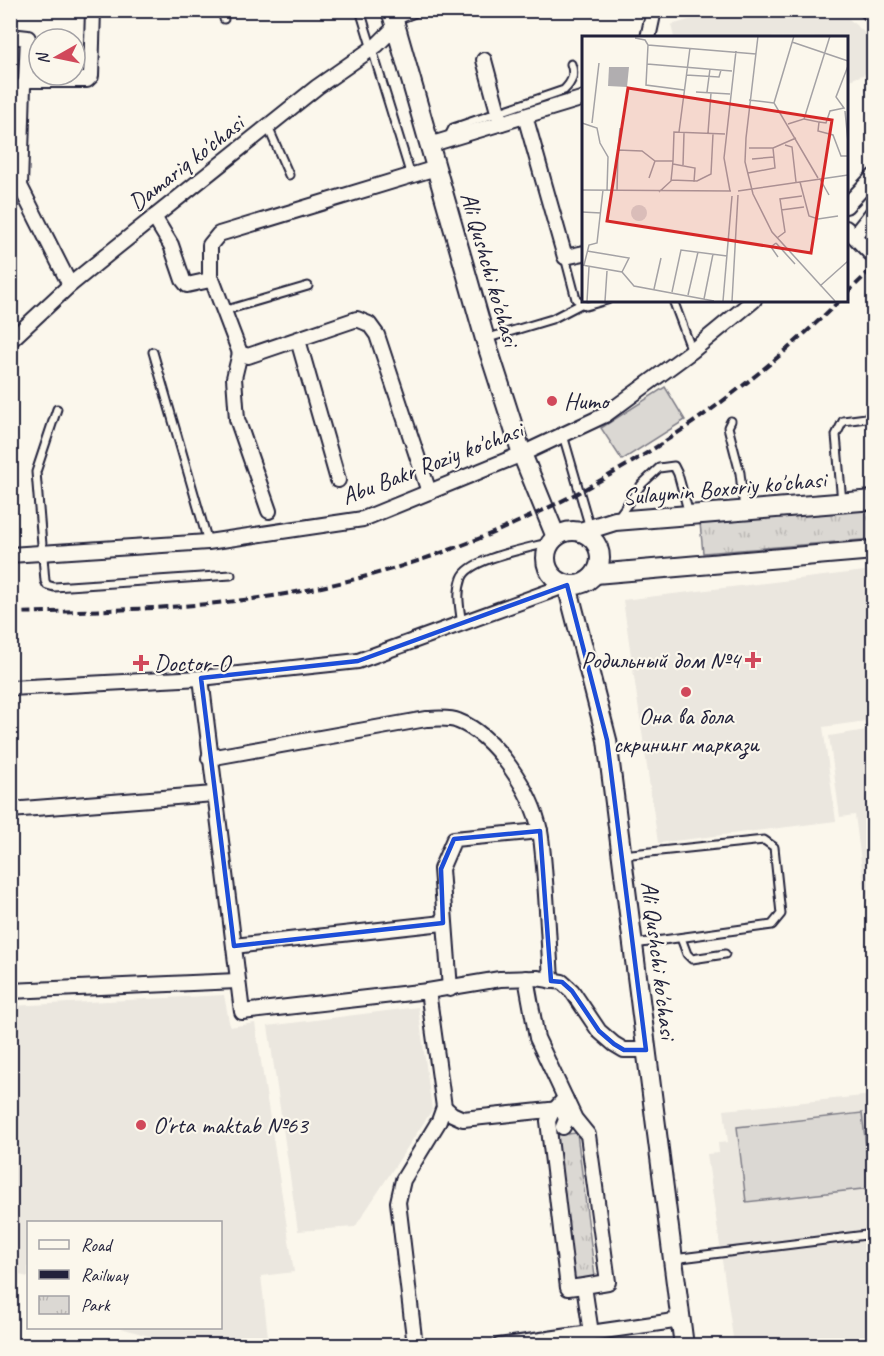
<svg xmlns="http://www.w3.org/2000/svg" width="884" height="1356" font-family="Caveat,sans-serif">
<defs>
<pattern id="park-tufts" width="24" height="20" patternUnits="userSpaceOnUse" patternTransform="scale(1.5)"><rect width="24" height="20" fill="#dbd8d3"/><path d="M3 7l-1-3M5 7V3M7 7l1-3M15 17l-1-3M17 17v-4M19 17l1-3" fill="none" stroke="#bcb9b6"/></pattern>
</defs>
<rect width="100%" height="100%" fill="#fbf7ec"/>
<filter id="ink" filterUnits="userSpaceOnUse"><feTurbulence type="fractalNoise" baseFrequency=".0167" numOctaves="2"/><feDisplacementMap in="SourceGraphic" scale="12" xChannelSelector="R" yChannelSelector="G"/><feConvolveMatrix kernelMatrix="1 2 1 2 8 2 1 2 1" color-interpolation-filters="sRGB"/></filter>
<g filter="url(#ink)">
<!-- built -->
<g fill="#ebe7df">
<polygon points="720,11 840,11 873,40 873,71 847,81 846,38 674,37 671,25"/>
<polygon points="873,570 873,720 823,727 836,821 658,843 623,600"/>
<polygon points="873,729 874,930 870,931 855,815 840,817 829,736"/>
<polygon points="224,995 230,1027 255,1023 294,1272 261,1276 269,1345 179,1345 121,1328 220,1328 220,1222 28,1222 28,1277 12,1273 10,1256 11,1006"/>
<polygon points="418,1007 432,1110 355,1227 298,1231 268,1026"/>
<polygon points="873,1095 873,1345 734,1345 707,1154 719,1153 718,1143 728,1142 724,1110"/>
</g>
<!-- green -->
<g fill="#dbd8d3" stroke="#7e7d87" stroke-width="1.5">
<polygon points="665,387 685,420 622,460 601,428"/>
<polygon points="862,1113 871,1188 746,1202 737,1127"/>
</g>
<!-- park -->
<g fill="url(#park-tufts)" stroke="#7e7d87" stroke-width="1.5">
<polygon points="873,509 873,539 703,553 700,523"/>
<polygon points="577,1133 595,1277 574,1279 556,1135"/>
</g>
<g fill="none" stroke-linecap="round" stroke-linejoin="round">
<defs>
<g id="lane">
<polyline points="223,10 224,19"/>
<polyline points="360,10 411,176"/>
<polyline points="861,10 874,21"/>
<polyline points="268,127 289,175"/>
<path d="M448,138L453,128L564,90C572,82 575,75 571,64"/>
<polyline points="565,257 576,299 586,306 607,300"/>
<polyline points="673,300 692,351"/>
<polyline points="223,311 308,286"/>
<polyline points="485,339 552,319 581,304"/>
<polyline points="153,352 208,542"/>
<polyline points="57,409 36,472 45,581 47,585 54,587 231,575"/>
<polyline points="731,421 728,427 740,473 744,509"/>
<polyline points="563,435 590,528"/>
<polyline points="842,502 836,435 843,421 874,417"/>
<polyline points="618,517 642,484 659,468 674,466 678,474 689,514"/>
<path d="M462,625C460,609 456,594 462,578C469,558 531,548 551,542"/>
<polyline points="622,855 764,840 774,847 781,914 772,925 634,944"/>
<polyline points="681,938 687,954 692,959 725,954"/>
<polyline points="673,1259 874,1234"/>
</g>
<g id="street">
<polyline points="393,18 413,10"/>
<polyline points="10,36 28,38 26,81"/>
<polyline points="648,38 654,10"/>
<polyline points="484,60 501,123"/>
<polyline points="525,116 565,257 584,253"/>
<polyline points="429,145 584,98"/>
<polyline points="10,185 20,186 70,285"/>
<polyline points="20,186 23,86 26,81 30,80 87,80 91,76 93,10"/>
<polyline points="846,206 874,176"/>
<polyline points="154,217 171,245 183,280 187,285 210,280 213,282 240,353 248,356 357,319 369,324 377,335 429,492"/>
<polyline points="846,228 874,257"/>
<polyline points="854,236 874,211"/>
<polyline points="210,280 210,245 219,234 436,168"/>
<polyline points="298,340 338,480"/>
<polyline points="10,341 70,285 113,250 317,87 377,45 396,26"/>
<polyline points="240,353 234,378 237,419 269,511"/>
<polyline points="10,555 208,542 363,519 522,454 605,415 692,351 754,300"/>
<polyline points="201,678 242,1012 428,991 444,1107 439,1121 403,1180 398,1202 415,1346"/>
<polyline points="10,688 201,678 358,661 567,585"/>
<path d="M209,758L426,719C436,719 449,717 458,721C495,735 532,792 540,831C542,842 543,855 544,867C547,905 549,943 551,981"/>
<polyline points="10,810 214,794"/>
<polyline points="234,946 443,923"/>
<polyline points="526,978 537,1038 575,1119 588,1135 608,1282 584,1286 591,1333"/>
<polyline points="450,989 441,869 454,839 540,831"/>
<polyline points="10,991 237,981"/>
<polyline points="428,991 500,979 537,978 562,982 572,991 599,1031 614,1044 624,1050 646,1050"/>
<polyline points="565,1098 551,1114 548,1121 568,1288 584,1286"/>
<polyline points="444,1107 452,1114 463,1119 559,1109 564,1113 566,1120 563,1127"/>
<polyline points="499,1346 681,1320"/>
</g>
<g id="secondary">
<polyline points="391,10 485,339 522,454 556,537"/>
<circle cx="573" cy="558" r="27"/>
<polyline points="580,532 615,521 874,500"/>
<polyline points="595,574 874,550"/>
<polyline points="567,585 607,740 684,1346"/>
</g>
</defs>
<!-- lane casing -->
<use href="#lane" stroke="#22223b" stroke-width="11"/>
<!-- street casing -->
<use href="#street" stroke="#22223b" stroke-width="18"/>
<!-- secondary casing -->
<use href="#secondary" stroke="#22223b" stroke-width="22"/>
<!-- lane -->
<use href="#lane" stroke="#fbf7ec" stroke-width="7"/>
<!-- street -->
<use href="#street" stroke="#fbf7ec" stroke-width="14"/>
<!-- secondary -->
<use href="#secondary" stroke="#fbf7ec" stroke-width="18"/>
<!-- rail -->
<g stroke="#22223b" stroke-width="4" stroke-dasharray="9 4.5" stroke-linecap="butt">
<polyline points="846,294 874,267"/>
<path d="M10,613C115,610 223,609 326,586C518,544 701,438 840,300"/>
</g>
</g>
</g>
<!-- marked area -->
<path fill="none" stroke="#1d4ed8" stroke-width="4.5" stroke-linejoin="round" d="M567,585L607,740L646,1050H624L614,1044L599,1031L572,991L562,982L551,981L540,831L454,839L441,869L443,923L234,946L201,678L358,661Z"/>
<!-- markers -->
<g fill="#d1495b" stroke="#fbf7ec" stroke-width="2">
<circle cx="552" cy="401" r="6"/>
<path d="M750 651h6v6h6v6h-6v6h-6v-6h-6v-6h6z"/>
<path d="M138 654h6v6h6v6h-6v6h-6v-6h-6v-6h6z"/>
<circle cx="686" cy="692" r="6"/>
<circle cx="141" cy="1125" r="6"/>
</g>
<g text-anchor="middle" stroke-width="4.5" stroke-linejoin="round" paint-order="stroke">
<!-- street labels -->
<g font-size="24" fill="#22223b" stroke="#fbf7ec">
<text transform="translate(186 163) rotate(-38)" y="8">Damariq ko'chasi</text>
<text transform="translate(490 269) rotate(74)" y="8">Ali Qushchi ko'chasi</text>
<text transform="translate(432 463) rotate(-21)" y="8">Abu Bakr Roziy ko'chasi</text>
<text transform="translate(724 488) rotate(-5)" y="8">Sulaymin Boxoriy ko'chasi</text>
<text transform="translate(659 960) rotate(83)" y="8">Ali Qushchi ko'chasi</text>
</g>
<!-- poi labels -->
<g font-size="24" fill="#22223b" stroke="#fbf7ec" text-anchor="start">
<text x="564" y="409">Humo</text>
<text x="740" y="668" text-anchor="end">Родильный дом №4</text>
<text x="154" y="671">Doctor-O</text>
<text x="686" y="724" text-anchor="middle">Она ва бола<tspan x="686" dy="28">скрининг маркази</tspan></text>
<text x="153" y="1133">O'rta maktab №63</text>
</g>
</g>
<!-- overview -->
<g transform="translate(582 36)">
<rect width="266" height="266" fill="#fbf7ec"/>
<path d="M49 177a8 8 0 1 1 16 0a8 8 0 1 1-16 0Z" fill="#dbd8d3"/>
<path d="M27,31H47L45,51L26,50Z" fill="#b1aeb0"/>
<path fill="none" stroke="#a4a2a5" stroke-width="1.5" d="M176,0L164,102L163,126L171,158L190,196L253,265M212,0L192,67L236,142M53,2L63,4L66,9L174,18M210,6L266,25M66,9L64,49L102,54M65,28L150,35M104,39L137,41L139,34M114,56L148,58M125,56L128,33M167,64L192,67M263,75L266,106M222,83L237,86L236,95L251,99L259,120H266M237,86L244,87L248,75L262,72L254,61L266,30M0,87L15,92L18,107L26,121L25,155M10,87L17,27M206,88L222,83L248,0M97,96L108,12M126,97L129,57M203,109L210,111L214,146M167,112H191M36,114L38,92M170,123L192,121M91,128L113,132L112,146M101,129L102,97M166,137L193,132L191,112L214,102M67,142L73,125M238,143L247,159M89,144L115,145L129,138L131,98M218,146L227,180L236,183L256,180M0,154L149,155M35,155L36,114L60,115L73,125H91L92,96L143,98M148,155L142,122L154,15M156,155L266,139M77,156L89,145L91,125M199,174L222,171M0,176L19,177M195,202L203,196L198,163L220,160M194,207L213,228M194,207L189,211L196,221M5,215L47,222L40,236M0,229L40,236L52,250L132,265M2,229L7,209L15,207L21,154M238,250L266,225M72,253L79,222M90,256L99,214L145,220M106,259L116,216M122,263L131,218M5,265L7,231M23,265L25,235M141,265L150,160M150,265L156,159"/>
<path fill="#d62828" fill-opacity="0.15" stroke="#d62828" stroke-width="3" d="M46,52L250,84L229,217L25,185Z"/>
<rect width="266" height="266" fill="none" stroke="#22223b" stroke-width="3"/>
</g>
<!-- margin -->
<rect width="884" height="1356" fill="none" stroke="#fbf7ec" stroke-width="36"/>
<rect x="18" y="18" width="848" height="1320" fill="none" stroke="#22223b" stroke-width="2" filter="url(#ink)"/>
<!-- legend -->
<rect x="27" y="1221" width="195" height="108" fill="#fbf7ec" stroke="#a4a2a5" stroke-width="1.5"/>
<rect x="39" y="1240" width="30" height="9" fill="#fbf7ec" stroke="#a4a2a5" stroke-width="1.5"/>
<text x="81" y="1251" font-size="18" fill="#22223b">Road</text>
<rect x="39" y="1270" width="30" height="9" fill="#22223b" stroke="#a4a2a5" stroke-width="1.5"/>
<text x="81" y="1281" font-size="18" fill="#22223b">Railway</text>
<rect x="39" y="1296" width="30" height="18" fill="url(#park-tufts)" stroke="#a4a2a5" stroke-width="1.5"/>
<text x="81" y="1311" font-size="18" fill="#22223b">Park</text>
<!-- north arrow -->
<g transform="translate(57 57) rotate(261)"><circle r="28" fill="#fbf7ec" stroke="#a4a2a5" stroke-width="1.5"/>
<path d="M0-4.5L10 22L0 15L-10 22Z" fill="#d1495b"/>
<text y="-9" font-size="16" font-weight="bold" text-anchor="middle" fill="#22223b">N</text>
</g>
</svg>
